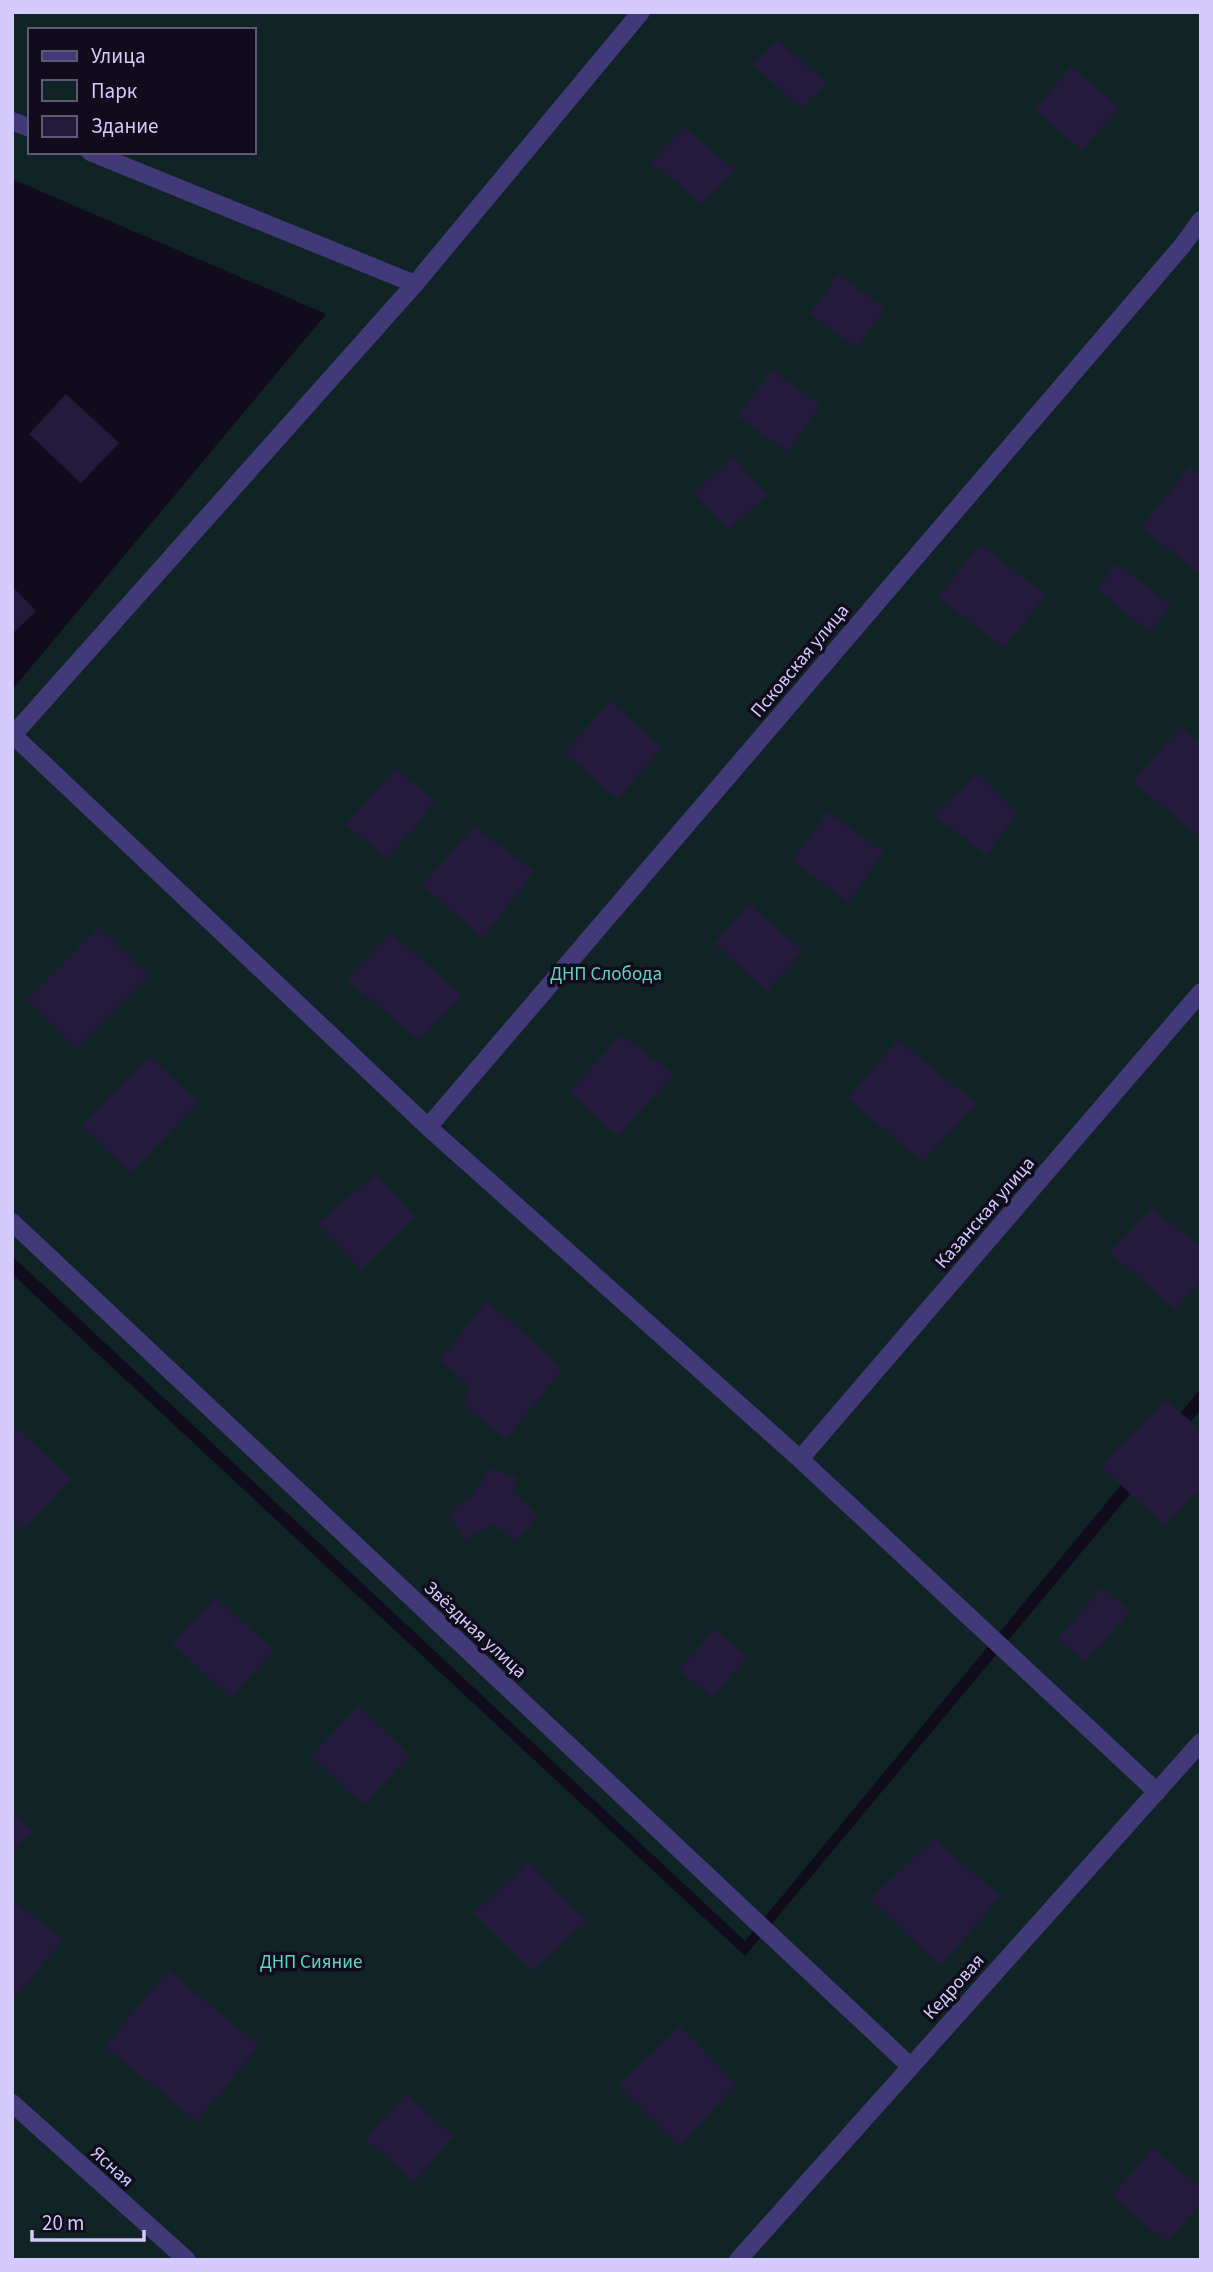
<svg xmlns="http://www.w3.org/2000/svg" width="1213" height="2272" font-family="'Source Sans 3',sans-serif">
<rect width="100%" height="100%" fill="#100c1c"/>
<!-- green -->
<g fill="#102425" fill-rule="evenodd">
<path d="M12,12H1201V1388L745,1941L12,1256V690L326,314L12,179ZM30,30H254V152H30Z"/>
<polygon points="12,1274 745,1956 1201,1409 1201,2260 12,2260"/>
</g>
<!-- building -->
<g fill="#241a3c">
<polygon points="777,40 827,84 801,108 753,65"/>
<polygon points="1071,66 1119,107 1082,150 1034,110"/>
<polygon points="684,127 735,170 702,204 651,162"/>
<polygon points="838,274 885,308 856,347 810,314"/>
<polygon points="772,370 821,405 787,452 737,416"/>
<polygon points="66,394 119,443 81,483 29,434"/>
<polygon points="733,457 768,495 728,530 694,492"/>
<polygon points="1190,466 1201,475 1201,575 1141,527"/>
<polygon points="980,544 1046,595 1004,648 938,597"/>
<polygon points="1117,563 1171,606 1150,632 1097,590"/>
<polygon points="12,586 36,611 12,634"/>
<polygon points="610,701 662,748 617,799 564,753"/>
<polygon points="1180,727 1201,745 1201,830 1197,835 1133,782"/>
<polygon points="395,768 435,801 387,859 346,825"/>
<polygon points="978,773 1017,812 986,855 933,815"/>
<polygon points="828,812 884,852 848,902 792,861"/>
<polygon points="474,826 534,871 483,938 422,886"/>
<polygon points="749,904 803,951 767,991 714,943"/>
<polygon points="99,927 148,976 76,1049 27,1000"/>
<polygon points="391,933 462,996 419,1040 346,979"/>
<polygon points="621,1035 674,1074 617,1136 569,1092"/>
<polygon points="897,1040 977,1103 922,1162 848,1098"/>
<polygon points="149,1056 198,1102 131,1173 82,1126"/>
<polygon points="376,1174 415,1217 361,1270 317,1224"/>
<polygon points="1152,1208 1201,1247 1201,1281 1175,1309 1109,1253"/>
<polygon points="487,1301 563,1368 506,1439 464,1406 469,1386 440,1359"/>
<polygon points="1165,1400 1201,1430 1201,1487 1164,1526 1101,1466"/>
<polygon points="16,1427 71,1479 23,1530 12,1520 12,1431"/>
<polygon points="489,1469 518,1477 512,1491 538,1515 516,1541 492,1525 466,1540 447,1514 474,1495"/>
<polygon points="1102,1587 1130,1611 1085,1662 1058,1639"/>
<polygon points="216,1597 274,1650 230,1698 172,1643"/>
<polygon points="714,1629 747,1657 712,1698 679,1670"/>
<polygon points="358,1706 410,1755 363,1805 311,1756"/>
<polygon points="12,1811 34,1831 12,1849"/>
<polygon points="934,1838 1000,1896 941,1966 870,1899"/>
<polygon points="528,1861 587,1921 532,1971 474,1913"/>
<polygon points="12,1900 63,1939 18,1994 12,1989"/>
<polygon points="168,1970 259,2045 197,2121 105,2047"/>
<polygon points="680,2026 736,2084 679,2147 618,2086"/>
<polygon points="406,2094 454,2136 414,2182 365,2139"/>
<polygon points="1153,2148 1201,2188 1201,2203 1167,2243 1112,2196"/>
</g>
<g fill="none" stroke-linecap="round" stroke-linejoin="round">
<!-- minor -->
<g stroke="#423a78" stroke-width="18">
<polyline points="641,12 415,284 13,735 428,1127 800,1459 1157,1792"/>
<polyline points="12,121 30,128"/>
<polyline points="90,152 415,284"/>
<polyline points="428,1127 1182,246 1201,220"/>
<polyline points="12,1222 910,2066"/>
<polyline points="800,1459 1201,992"/>
<polyline points="12,2103 187,2260"/>
<polyline points="738,2260 1201,1742"/>
</g>
</g>
<g text-anchor="middle" stroke-width="7" stroke-linejoin="round" paint-order="stroke">
<!-- street labels -->
<g font-size="19" fill="#d5cafc" stroke="#100c1c">
<text transform="translate(799 660) rotate(-50)" y="7">Псковская улица</text>
<text transform="translate(984 1212) rotate(-49)" y="7">Казанская улица</text>
<text transform="translate(476 1629) rotate(43)" y="7">Звёздная улица</text>
<text transform="translate(953 1986) rotate(-48)" y="7">Кедровая</text>
<text transform="translate(113 2166) rotate(42)" y="7">Ясная</text>
</g>
<!-- park labels -->
<g font-size="19" fill="#5cd6c3" stroke="#100c1c">
<text x="606" y="980">ДНП Слобода</text>
<text x="311" y="1968">ДНП Сияние</text>
</g>
</g>
<!-- border -->
<rect width="1213" height="2272" fill="none" stroke="#d5cafc" stroke-width="28"/>
<!-- legend -->
<rect x="28" y="28" width="228" height="126" fill="#100c1c" stroke="#5f5876" stroke-width="2"/>
<rect x="42" y="51" width="35" height="10" fill="#423a78" stroke="#5f5876" stroke-width="2"/>
<text x="91" y="63" font-size="21" fill="#d5cafc">Улица</text>
<rect x="42" y="80" width="35" height="21" fill="#102425" stroke="#5f5876" stroke-width="2"/>
<text x="91" y="98" font-size="21" fill="#d5cafc">Парк</text>
<rect x="42" y="116" width="35" height="21" fill="#241a3c" stroke="#5f5876" stroke-width="2"/>
<text x="91" y="133" font-size="21" fill="#d5cafc">Здание</text>
<!-- scale -->
<path d="M32 2230v10h112v-10" fill="none" stroke="#d5cafc" stroke-width="3.5"/>
<text x="42" y="2230" font-size="21" fill="#d5cafc" stroke="#100c1c" stroke-width="5" paint-order="stroke">20 m</text>
</svg>
